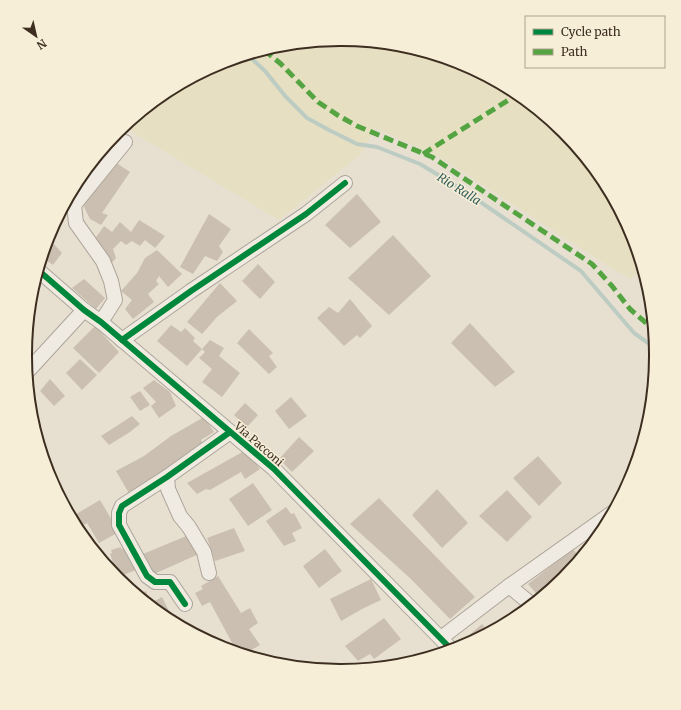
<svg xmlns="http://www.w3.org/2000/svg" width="681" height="710" font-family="Merriweather,serif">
<rect width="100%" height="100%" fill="#e7e0d1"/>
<!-- farmland -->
<polygon fill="#e6dfc2" points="341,40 402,46 461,64 516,93 564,132 603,180 632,234 643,269 631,279 608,266 438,156 375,128 360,155 279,220 124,127 165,93 220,63 279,46"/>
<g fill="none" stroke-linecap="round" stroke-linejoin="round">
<!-- stream -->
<polyline stroke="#bcccc2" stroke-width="4" points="248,55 265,71 286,97 307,118 329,130 357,144 377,147 420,164 463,190 581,271 634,333 655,348"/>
</g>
<!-- building -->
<g fill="#cbbfb2">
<polygon points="115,162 130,172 102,213 108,215 101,225 90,219 83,205"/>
<polygon points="357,194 381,222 350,248 325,225"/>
<polygon points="209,214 231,229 219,246 223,252 217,261 205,256 193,274 180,267"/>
<polygon points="139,220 165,236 155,248 145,240 140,246 132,241 126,245 121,241 113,249 116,258 110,265 94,240 104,226 112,232 120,222 131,232"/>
<polygon points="393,235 431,276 389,315 348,278"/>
<polygon points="54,244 62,253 53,265 43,258"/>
<polygon points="157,250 182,274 168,287 159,276 156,281 159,284 148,294 154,302 133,319 125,309 132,300 121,291 137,273 145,258"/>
<polygon points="258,264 275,282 260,299 242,281"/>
<polygon points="84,279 105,298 96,309 72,288"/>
<polygon points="220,283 237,301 217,317 202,334 187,322"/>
<polygon points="350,299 372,326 360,338 357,335 344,346 317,318 329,307 338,313"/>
<polygon points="470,323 515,372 495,387 451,343"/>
<polygon points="171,325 181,332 185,328 195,338 193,341 202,349 187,366 157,341"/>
<polygon points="95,326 119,352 99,373 73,348"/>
<polygon points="249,329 273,353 269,356 277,367 269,374 237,343"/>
<polygon points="210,340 224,348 219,356 240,373 222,397 202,382 212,369 199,358 205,352 202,349"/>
<polygon points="80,359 97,375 82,390 66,373"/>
<polygon points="50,379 65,396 54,406 40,391"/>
<polygon points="154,380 170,392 176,406 159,418 151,406 156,402 143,388"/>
<polygon points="140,391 150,405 140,411 130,397"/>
<polygon points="291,397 307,416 289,429 275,411"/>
<polygon points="245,403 258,415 247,427 234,415"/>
<polygon points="132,416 140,424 130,432 109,445 101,436"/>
<polygon points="204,417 214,432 201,440 204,446 184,460 154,476 155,480 130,495 116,471 144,456 171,436"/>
<polygon points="299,437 314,451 292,472 279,459"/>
<polygon points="246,450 260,469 245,479 241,472 210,490 206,489 197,494 187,483"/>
<polygon points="538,456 562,483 539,506 513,478"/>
<polygon points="253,483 272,510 248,526 229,499"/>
<polygon points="437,489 468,523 442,548 412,515"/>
<polygon points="507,490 532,517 507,542 479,516"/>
<polygon points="379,498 475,597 450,619 411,579 350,524"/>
<polygon points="100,500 119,532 99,543 87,523 78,529 71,517"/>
<polygon points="286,507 291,514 294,513 302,528 292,533 296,541 284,546 266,521"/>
<polygon points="234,528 245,551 215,561 207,538"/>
<polygon points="603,529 592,543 589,540"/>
<polygon points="191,534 201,553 152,575 143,554"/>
<polygon points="121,547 121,549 127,547 136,570 118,577 110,554 112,553 111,550"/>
<polygon points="325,549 342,571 319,588 303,566"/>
<polygon points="573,549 580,558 567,573 539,597 528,584"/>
<polygon points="218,576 241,613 250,608 258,623 249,629 260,645 244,654 237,652 210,602 202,606 195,593 203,589 201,586"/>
<polygon points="371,579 381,600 362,609 341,621 330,599"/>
<polygon points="146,591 151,603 162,597 173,619 171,620 165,617 138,595"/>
<polygon points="384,618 401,639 374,659 370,654 358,661 345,646"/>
<polygon points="482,624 489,632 463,646 460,643"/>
</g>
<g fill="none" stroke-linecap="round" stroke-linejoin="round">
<defs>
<g id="minor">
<polyline points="38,270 84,310 101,322 274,469 451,649"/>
<polyline points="101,322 115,300 111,281 103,261 76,223 74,205 125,142"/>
<polyline points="122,340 191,291 306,214 345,183"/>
<polyline points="27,372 84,310"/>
<polyline points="167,477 168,489 180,516 189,527 204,552 209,573"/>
<polyline points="509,586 531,604"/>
<polyline points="185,604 170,582 155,582 147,576 119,525 119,513 122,506 167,477 230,432"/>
<polyline points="441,638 509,586 612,513"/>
</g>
</defs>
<!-- minor casing -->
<use href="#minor" stroke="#ada599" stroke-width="16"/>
<!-- minor -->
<use href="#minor" stroke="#efebe3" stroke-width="14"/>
<!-- quiet -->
<g stroke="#54a441" stroke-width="5" stroke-dasharray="10 5" stroke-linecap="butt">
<polyline points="264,50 281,64 318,102 339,116 357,126 432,157 592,264 612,286 630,309 653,329"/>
<polyline points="423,154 518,94"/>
</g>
<defs>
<g id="cycleway">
<polyline points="38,270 84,310 101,322 274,469 451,649"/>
<polyline points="122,340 191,291 306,214 345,183"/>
<polyline points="185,604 170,582 155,582 147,576 119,525 119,513 122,506 167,477 230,432"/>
</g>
</defs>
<!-- cycleway casing -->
<use href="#cycleway" stroke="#f7eed8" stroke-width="8"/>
<!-- cycleway -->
<use href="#cycleway" stroke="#00873e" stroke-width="6"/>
</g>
<g text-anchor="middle" stroke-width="3" stroke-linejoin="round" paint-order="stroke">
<!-- street labels -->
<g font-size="11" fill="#3d2e20" stroke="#f7eed8">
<text transform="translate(259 444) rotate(41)" y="4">Via Pacconi</text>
</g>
<!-- water labels -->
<g font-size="12" font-style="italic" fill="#2f5d5a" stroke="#f7eed8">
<text transform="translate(459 189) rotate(32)" y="4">Rio Ralla</text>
</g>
</g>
<!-- crop -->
<path d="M0 0H681V710H0ZM340 46H341A308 308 0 0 1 649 354V356A308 308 0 0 1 341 664H340A308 308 0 0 1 32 356V354A308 308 0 0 1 340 46Z" fill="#f7eed8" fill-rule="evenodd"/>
<path fill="none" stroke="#3d2e20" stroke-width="2" d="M340 46H341A308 308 0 0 1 649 354V356A308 308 0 0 1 341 664H340A308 308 0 0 1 32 356V354A308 308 0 0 1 340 46Z"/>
<!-- legend -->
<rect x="525" y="16" width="140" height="52" fill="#f7eed8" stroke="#ada18e"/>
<rect x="533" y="29" width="20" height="6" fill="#00873e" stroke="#ada18e"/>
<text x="561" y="36" font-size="12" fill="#3d2e20">Cycle path</text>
<rect x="533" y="49" width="20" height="6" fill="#54a441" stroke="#ada18e"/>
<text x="561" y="56" font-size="12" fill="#3d2e20">Path</text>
<!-- north arrow -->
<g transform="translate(36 36) rotate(146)" stroke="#f7eed8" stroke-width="3" paint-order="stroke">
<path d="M0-3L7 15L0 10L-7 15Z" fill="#3d2e20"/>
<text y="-6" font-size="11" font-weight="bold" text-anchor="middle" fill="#3d2e20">N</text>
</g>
</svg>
